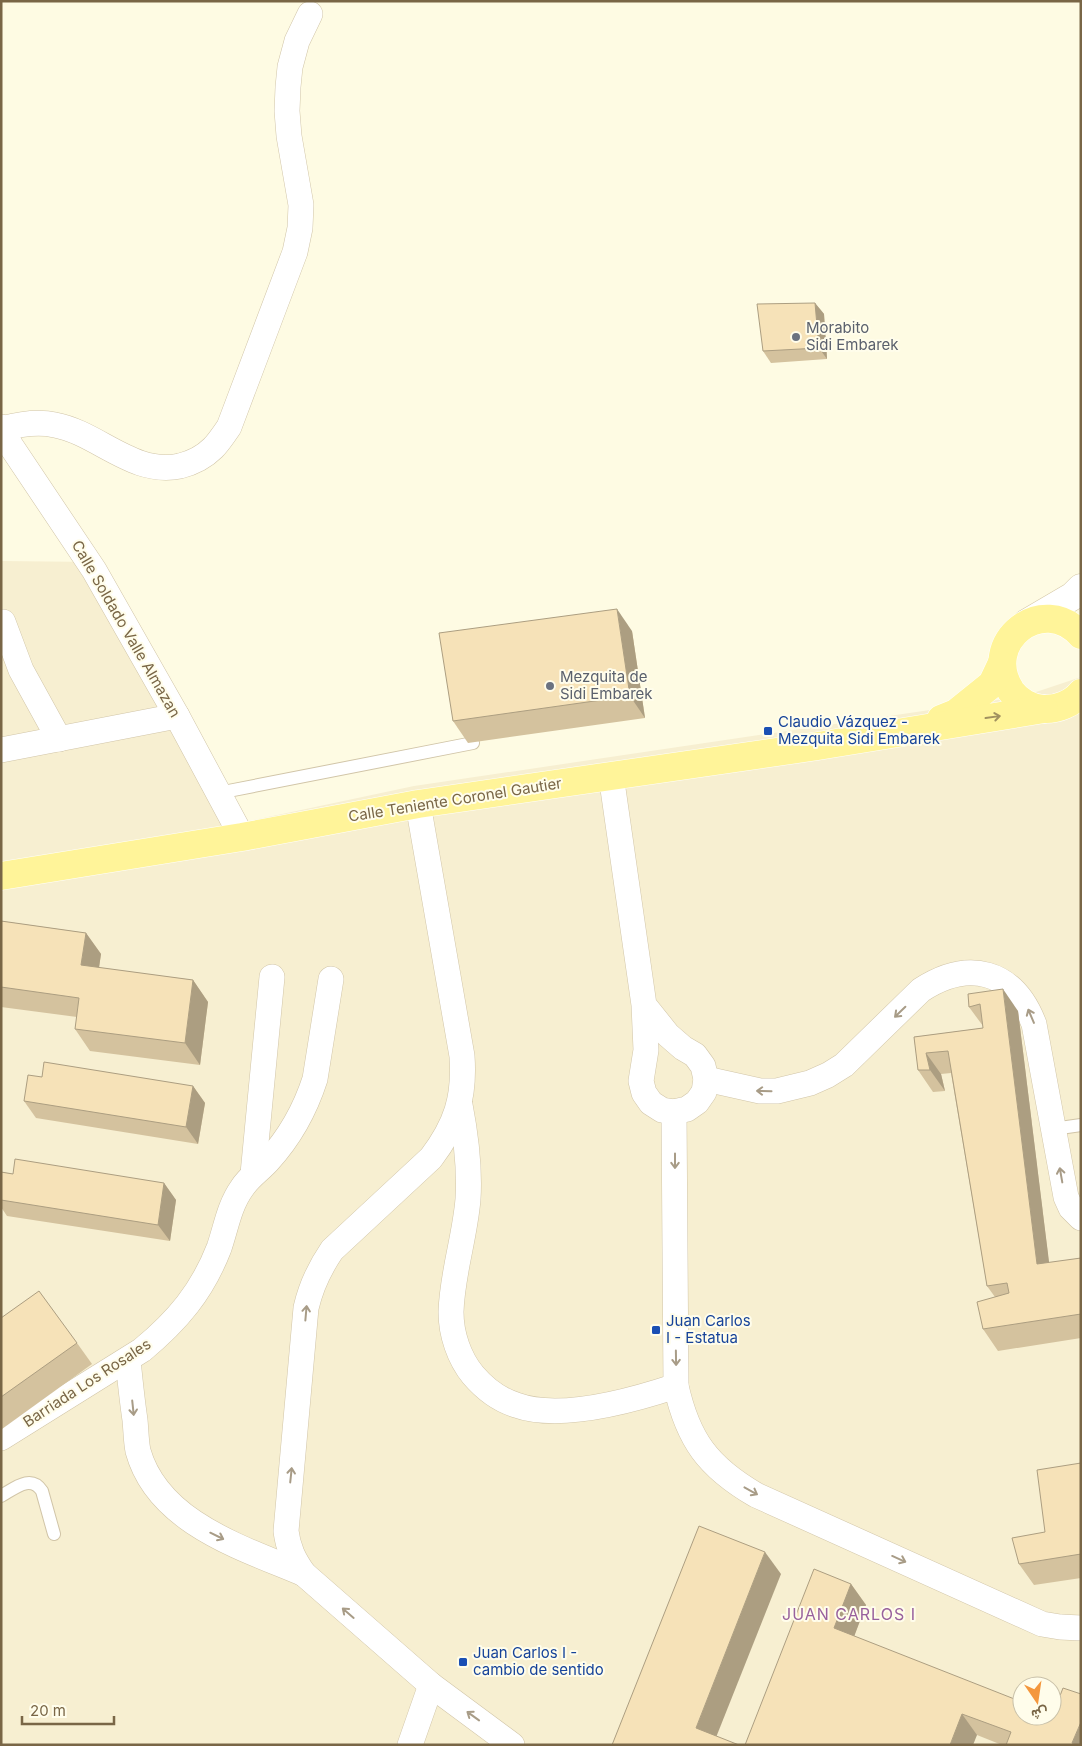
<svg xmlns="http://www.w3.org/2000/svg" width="1082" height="1746" font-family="Inter,Vazirmatn,sans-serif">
<rect width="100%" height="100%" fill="#fefbe3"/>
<!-- residential -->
<path fill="#f7efd1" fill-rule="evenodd" d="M1,561L94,562L244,822L414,786L1024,696L1081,677V1745H1ZM1022,1686H1052V1716H1022Z"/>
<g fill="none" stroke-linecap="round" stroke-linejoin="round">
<defs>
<g id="lane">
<polyline points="218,793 473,743"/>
<polyline points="1053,1129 1081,1125"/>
<path d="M1,1496C15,1488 31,1474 42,1491L54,1534"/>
</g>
<g id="street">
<polyline points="1,427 11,446 94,570 177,716 242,837"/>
<path d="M2,429C20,424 37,421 55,425C98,433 133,476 180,466C192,463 204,457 213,448C219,442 224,434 229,427L295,252L300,228L301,205L289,136L287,111L288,87L290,67L297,41L310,14"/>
<polyline points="3,622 21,670 59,739"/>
<polyline points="1,750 177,716"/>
<polyline points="611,775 644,1005 646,1050 641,1081 644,1093 651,1103 662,1110 674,1112 687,1109 697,1102 704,1092 706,1079 703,1066 695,1055 683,1048 668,1035 644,1005"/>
<path d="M418,804L462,1056C465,1098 456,1125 431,1158L332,1250C319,1269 311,1286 306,1308L286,1531C288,1548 294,1560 304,1574L431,1685L512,1745"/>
<path d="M706,1079L760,1091H777L810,1083L828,1075L844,1065L921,990C969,959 1013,970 1034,1024L1066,1197L1071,1208L1081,1218"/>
<path d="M460,1105C466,1136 470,1167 468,1199C465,1237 452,1274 451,1312C451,1334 459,1358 473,1375C485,1389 500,1400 516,1405C560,1421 634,1400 676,1386"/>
<path d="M674,1112L676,1386C688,1440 708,1467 756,1495L1042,1624L1060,1627L1081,1628"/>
<polyline points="253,1174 272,977"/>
<path d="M128,1360C130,1380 132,1400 135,1420C136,1430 136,1441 138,1451C158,1523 243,1548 304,1574"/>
<path d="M1,1438L142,1350C177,1321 202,1292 219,1248C226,1228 229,1206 242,1188C249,1177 260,1170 268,1161C290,1137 305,1110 315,1079L331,979"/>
<polyline points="410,1745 431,1685"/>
</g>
<polyline id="secondary" points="1027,623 1073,596 1081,588"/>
<g id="primary">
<path d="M1081,635C1043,592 979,642 1011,691C1018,701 1031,708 1043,709C1057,710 1073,703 1081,693"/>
<polyline points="941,719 956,713 992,684 1001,665"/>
<polyline points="1,876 242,837 418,804 818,746 1044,709"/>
</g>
</defs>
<!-- lane casing -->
<use href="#lane" stroke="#d1c5a8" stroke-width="14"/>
<!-- street casing -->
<use href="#street" stroke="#d1c5a8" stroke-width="26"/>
<!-- secondary casing -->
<use href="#secondary" stroke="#d4c7a5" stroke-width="29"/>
<!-- primary casing -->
<use href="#primary" stroke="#fff" stroke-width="29"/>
<!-- lane -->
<use href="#lane" stroke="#fff" stroke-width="12"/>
<!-- street -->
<use href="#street" stroke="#fff" stroke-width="25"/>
<!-- secondary -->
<use href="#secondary" stroke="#fff" stroke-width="28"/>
<!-- primary -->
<use href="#primary" stroke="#fff499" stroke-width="28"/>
</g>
<!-- wall -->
<g fill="#d4c29e">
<polygon points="815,303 824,314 827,359 771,363 763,351"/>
<polygon points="632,631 645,718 468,743 453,721"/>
<polygon points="1,921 86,933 101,954 99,968 193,980 208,1002 200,1065 90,1051 75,1029 77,1017 1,1007"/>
<polygon points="968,994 1018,1011 1049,1263 1081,1258 1081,1338 998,1351 983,1329 995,1297 987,1286 951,1073 941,1074 945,1091 933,1092 918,1070 914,1037 983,1028 983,1026 969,1007"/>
<polygon points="42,1077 193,1086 205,1103 198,1144 36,1118 24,1101"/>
<polygon points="1,1172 13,1174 164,1183 176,1200 170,1241 7,1216 1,1207"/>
<polygon points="1,1318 77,1343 92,1364 2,1429 1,1427"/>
<polygon points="1081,1463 1081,1578 1034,1585 1019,1564 1045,1532"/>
<polygon points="851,1584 866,1605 854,1636 1081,1745 1002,1745 977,1735 745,1745"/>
</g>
<!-- shaded-wall -->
<g fill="#ac9e81">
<polygon points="815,303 824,314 827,359 819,348"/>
<polygon points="617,609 632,631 645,718 630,696"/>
<polygon points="86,933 101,954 96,987 81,965"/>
<polygon points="193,980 208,1002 200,1065 185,1043"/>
<polygon points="1003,989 1018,1011 1052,1286 1037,1264"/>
<polygon points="926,1053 941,1074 945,1091 930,1070"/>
<polygon points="193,1086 205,1103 198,1144 186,1127"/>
<polygon points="164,1183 176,1200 170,1241 158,1225"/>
<polygon points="765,1552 781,1574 713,1745 696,1728"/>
<polygon points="851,1584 866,1605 849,1650 834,1628"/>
<polygon points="962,1714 977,1735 973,1745 950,1745"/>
<polygon points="1081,1722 1081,1745 1073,1745 1072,1743"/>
</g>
<!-- building -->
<g fill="#f6e2b8" stroke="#ac9e81">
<polygon points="815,303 819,348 763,351 757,304"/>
<polygon points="617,609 630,696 453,721 439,633"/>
<polygon points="1,921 86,933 81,965 193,980 185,1043 75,1029 79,998 1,987"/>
<polygon points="1003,989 1037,1264 1081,1258 1081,1314 983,1329 977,1302 1009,1293 1007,1283 987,1286 948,1051 926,1053 930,1070 918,1070 914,1037 983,1028 980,1004 969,1007 968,994"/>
<polygon points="44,1062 193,1086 186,1127 24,1101 28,1075 42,1077"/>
<polygon points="15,1159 164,1183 158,1225 1,1200 1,1172 13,1174"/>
<polygon points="39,1291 77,1343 1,1397 1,1318"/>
<polygon points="1081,1463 1081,1554 1019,1564 1012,1538 1045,1532 1037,1470"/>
<polygon points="699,1526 765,1552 696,1728 739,1745 612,1745"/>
<polygon points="814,1569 851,1584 834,1628 1022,1702 1022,1716 1052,1716 1052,1713 1053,1714 1063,1688 1081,1694 1081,1722 1072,1743 1076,1745 1006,1745 1011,1732 962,1714 950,1745 745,1745"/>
</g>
<!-- one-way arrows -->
<defs><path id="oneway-shaft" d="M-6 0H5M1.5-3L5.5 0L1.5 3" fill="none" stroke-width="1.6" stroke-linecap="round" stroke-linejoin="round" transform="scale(1.25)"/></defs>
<use stroke="#a1915f" href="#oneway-shaft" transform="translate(993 717) rotate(-8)"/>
<g stroke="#a89c87">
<use href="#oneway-shaft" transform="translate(900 1012) rotate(136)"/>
<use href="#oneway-shaft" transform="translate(1031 1016) rotate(-113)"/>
<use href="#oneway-shaft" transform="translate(764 1091) rotate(-179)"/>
<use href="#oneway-shaft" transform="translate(675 1161) rotate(90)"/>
<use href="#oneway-shaft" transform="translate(1061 1175) rotate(-100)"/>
<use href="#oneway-shaft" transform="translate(306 1313) rotate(-85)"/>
<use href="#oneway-shaft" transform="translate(676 1358) rotate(89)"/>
<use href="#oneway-shaft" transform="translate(133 1408) rotate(84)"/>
<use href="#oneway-shaft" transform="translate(291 1475) rotate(-84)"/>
<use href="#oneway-shaft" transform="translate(751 1491) rotate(29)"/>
<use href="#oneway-shaft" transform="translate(217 1536) rotate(26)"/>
<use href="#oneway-shaft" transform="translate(899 1559) rotate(24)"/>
<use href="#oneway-shaft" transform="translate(348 1613) rotate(-139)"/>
<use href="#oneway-shaft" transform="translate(473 1716) rotate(-144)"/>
</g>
<!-- markers -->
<g fill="#6b7280" stroke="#fffdeb" stroke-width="2">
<circle cx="796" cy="337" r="5"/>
<circle cx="550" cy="686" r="5"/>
</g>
<g fill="#1a4fb4" stroke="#fffdeb" stroke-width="2">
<rect x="763" y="726" width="10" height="10" rx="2.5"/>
<rect x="651" y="1325" width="10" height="10" rx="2.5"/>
<rect x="458" y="1657" width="10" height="10" rx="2.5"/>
</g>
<g text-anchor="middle" stroke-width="4" stroke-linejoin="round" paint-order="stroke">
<!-- worship labels -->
<g font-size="15" fill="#5b616d" stroke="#fffdeb" text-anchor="start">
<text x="806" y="333">Morabito<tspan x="806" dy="17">Sidi Embarek</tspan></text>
<text x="560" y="682">Mezquita de<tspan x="560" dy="17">Sidi Embarek</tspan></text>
</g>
<!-- street labels -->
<g font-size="15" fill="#796646" stroke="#fffdeb">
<text transform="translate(126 629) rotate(60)" y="5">Calle Soldado Valle Almazan</text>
<text transform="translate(455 800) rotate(-9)" y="5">Calle Teniente Coronel Gautier</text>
<text transform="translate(87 1383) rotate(-33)" y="5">Barriada Los Rosales</text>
</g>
<!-- transit labels -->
<g font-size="15" fill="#164399" stroke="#fffdeb" text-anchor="start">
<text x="778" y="727">Claudio Vázquez -<tspan x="778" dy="17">Mezquita Sidi Embarek</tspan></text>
<text x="666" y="1326">Juan Carlos<tspan x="666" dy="17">I - Estatua</tspan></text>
<text x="473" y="1658">Juan Carlos I -<tspan x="473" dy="17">cambio de sentido</tspan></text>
</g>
<!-- neighbourhood labels -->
<g font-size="16" letter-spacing="1" fill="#99619d" stroke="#fffdeb">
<text x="849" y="1620">JUAN CARLOS I</text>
</g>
</g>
<!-- border -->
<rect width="1082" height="1746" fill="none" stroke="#796646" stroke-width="5"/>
<!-- north arrow -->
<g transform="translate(1037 1701) rotate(167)"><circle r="24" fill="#fffdeb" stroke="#c9c1a9"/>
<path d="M0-4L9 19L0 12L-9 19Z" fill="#f4973d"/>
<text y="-8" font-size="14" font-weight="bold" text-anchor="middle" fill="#796646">ش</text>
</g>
<!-- scale -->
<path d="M22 1716v8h92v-8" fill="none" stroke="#796646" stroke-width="2.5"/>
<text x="30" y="1716" font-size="15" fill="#796646" stroke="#fffdeb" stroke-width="4" paint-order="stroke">20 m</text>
</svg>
